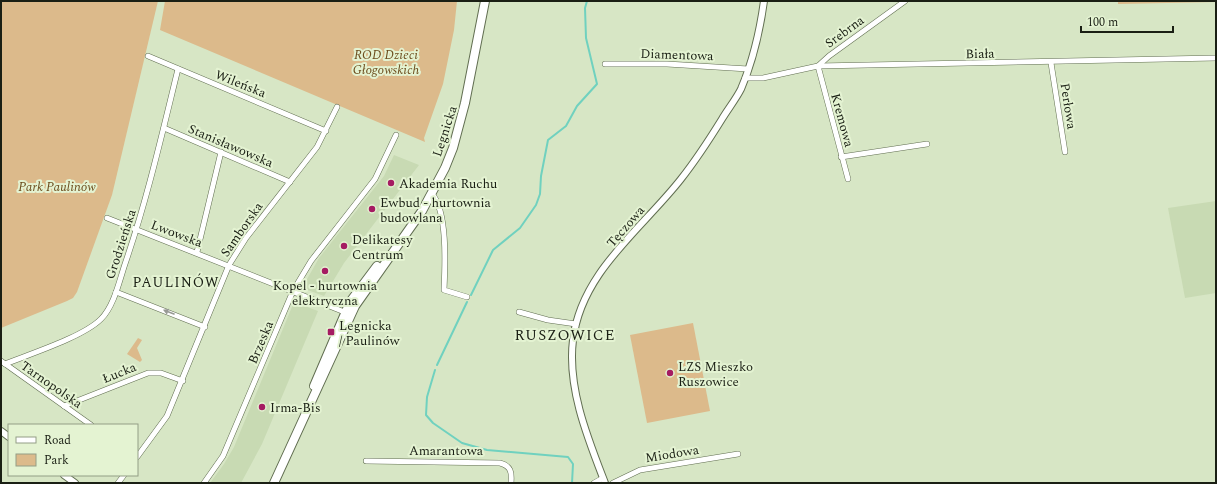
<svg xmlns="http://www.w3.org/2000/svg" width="1217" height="484" font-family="Spectral,serif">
<rect width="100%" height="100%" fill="#d7e6c5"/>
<!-- built -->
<g fill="#c8dab3">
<polygon points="394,155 419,165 344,263 324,296 302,288 319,258 384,176"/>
<polygon points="1216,201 1216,293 1185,298 1168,208"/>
<polygon points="294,302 318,311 262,444 241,483 210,483 224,464 234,447"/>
</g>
<!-- green -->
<g fill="#dcba8b">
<polygon points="1,1 158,1 112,195 77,292 73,298 67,301 1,328"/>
<polygon points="165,1 457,1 454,30 443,84 424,138 425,142 160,30"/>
<polygon points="1118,1 1216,1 1216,2 1118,4"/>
<polygon points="693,323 710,411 647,423 630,335"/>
<polygon points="138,338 142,340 137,348 142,360 140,362 127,354"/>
</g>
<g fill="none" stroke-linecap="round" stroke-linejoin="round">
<!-- stream -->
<g stroke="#70d1bf" stroke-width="2">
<polyline points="471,295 493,250 520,228 536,205 540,194 541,176 548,140 566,126 577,106 597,84 586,38 585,8 587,1"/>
<polyline points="437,365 467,302"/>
<polyline points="435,370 427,397 426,415 433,423 462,443 487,450 568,457 573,464 572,483"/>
</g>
<defs>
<g id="minor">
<polyline points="148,56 326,131"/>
<polyline points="1051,63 1065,152"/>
<polyline points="605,64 667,64 748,69"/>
<polyline points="745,78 763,78 818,66 1216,58"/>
<polyline points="164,128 290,182"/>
<polyline points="841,157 927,144"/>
<polyline points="848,179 818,66 829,56 905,1"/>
<path d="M432,194C448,212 445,267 444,290L467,297"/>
<polyline points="107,218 347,313"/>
<polyline points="197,252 221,152"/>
<polyline points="116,292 205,327"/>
<polyline points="519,312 548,320 576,324"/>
<polyline points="1,361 91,425"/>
<path d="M5,364C30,354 83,337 101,319C114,306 119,282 125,264C147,200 162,134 178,69"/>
<polyline points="64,406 148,373 161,373 183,381"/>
<polyline points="137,457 167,416 229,265 246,238 317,147 337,107"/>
<path d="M366,461L500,463C511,466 512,472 511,483"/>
<polyline points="118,483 124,475"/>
<polyline points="204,483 223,456 293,291 311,261 375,179 396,135"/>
<polyline points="594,483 603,478"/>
<polyline points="613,483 640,470 738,454"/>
</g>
<g id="tertiary">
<polyline points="1,431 9,437"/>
<polyline points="64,475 75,483"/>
<path d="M605,483C588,439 567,388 573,340C581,272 642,229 681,179C696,160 709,140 722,119C728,109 736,99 741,89C753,61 760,30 764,1"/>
</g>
<g id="primary">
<polyline points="314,386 350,302 377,266"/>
<polyline points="274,483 355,306 422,211 445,168 453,148 465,103 485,1"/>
</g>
</defs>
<!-- minor casing -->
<use href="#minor" stroke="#616e51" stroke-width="6"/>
<!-- tertiary casing -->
<use href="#tertiary" stroke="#616e51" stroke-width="8"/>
<!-- primary casing -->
<use href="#primary" stroke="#616e51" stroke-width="10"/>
<!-- minor -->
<use href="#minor" stroke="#fff" stroke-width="5"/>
<!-- tertiary -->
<use href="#tertiary" stroke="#fff" stroke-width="6"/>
<!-- primary -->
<use href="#primary" stroke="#fff" stroke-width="8"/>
</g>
<!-- one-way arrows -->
<defs><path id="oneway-solid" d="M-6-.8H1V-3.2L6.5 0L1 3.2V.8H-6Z"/></defs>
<use fill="#989a95" href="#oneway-solid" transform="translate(169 312) rotate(-159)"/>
<!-- markers -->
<g fill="#a51b62" stroke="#e4f3d2" stroke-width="1.5">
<circle cx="391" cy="183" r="4"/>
<circle cx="372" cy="209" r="4"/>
<circle cx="344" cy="246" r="4"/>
<circle cx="325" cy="271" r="4"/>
<rect x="327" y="328" width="8" height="8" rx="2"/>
<circle cx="670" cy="373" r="4"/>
<circle cx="262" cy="407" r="4"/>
</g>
<g text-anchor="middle" stroke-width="4" stroke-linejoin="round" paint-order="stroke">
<!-- street labels -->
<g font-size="13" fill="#1a1f14" stroke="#e4f3d2">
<text transform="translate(844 31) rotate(-36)" y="5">Srebrna</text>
<text transform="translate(980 53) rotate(-1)" y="5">Biała</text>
<text transform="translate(677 54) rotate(2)" y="5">Diamentowa</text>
<text transform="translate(241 83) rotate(22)" y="5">Wileńska</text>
<text transform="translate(1069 106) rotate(81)" y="5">Perłowa</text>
<text transform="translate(843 120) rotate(75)" y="5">Kremowa</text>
<text transform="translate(444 131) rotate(-72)" y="5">Legnicka</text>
<text transform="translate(231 145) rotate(23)" y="5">Stanisławowska</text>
<text transform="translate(625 226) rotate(-49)" y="5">Tęczowa</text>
<text transform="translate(241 229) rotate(-55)" y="5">Samborska</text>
<text transform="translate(177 233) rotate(21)" y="5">Lwowska</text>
<text transform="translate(120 244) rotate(-72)" y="5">Grodzieńska</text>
<text transform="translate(260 342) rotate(-67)" y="5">Brzeska</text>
<text transform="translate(119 372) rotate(-22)" y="5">Łucka</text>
<text transform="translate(52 384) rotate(35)" y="5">Tarnopolska</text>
<text x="446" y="455">Amarantowa</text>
<text transform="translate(672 453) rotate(-9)" y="5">Miodowa</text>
</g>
<!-- park labels -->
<g font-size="13" font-style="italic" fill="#6c4d1d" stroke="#e4f3d2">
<text x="386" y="59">ROD Dzieci<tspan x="386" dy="15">Głogowskich</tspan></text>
<text x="57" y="191">Park Paulinów</text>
</g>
<!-- poi labels -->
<g font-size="13" fill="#1a1f14" stroke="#e4f3d2" text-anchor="start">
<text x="399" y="188">Akademia Ruchu</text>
<text x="380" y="207">Ewbud - hurtownia<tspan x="380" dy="15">budowlana</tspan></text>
<text x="352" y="244">Delikatesy<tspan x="352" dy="15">Centrum</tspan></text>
<text x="325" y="290" text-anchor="middle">Kopel - hurtownia<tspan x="325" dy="15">elektryczna</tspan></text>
<text x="339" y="330">Legnicka<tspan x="339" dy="15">/ Paulinów</tspan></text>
<text x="678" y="371">LZS Mieszko<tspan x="678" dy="15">Ruszowice</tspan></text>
<text x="270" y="412">Irma-Bis</text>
</g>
<!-- neighbourhood labels -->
<g font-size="14" letter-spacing="1" fill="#1a1f14" stroke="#e4f3d2">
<text x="176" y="287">PAULINÓW</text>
</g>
<!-- quarter labels -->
<g font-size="15" letter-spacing="1" fill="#1a1f14" stroke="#e4f3d2">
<text x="565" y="340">RUSZOWICE</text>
</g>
</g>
<!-- border -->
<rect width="1217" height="484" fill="none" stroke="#1a1f14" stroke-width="4"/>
<!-- legend -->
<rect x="8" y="424" width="130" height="52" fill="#e4f3d2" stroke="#939e86"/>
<rect x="16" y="437" width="20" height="6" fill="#ffffff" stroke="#939e86"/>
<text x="44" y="444" font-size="12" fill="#1a1f14">Road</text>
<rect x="16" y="454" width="20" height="12" fill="#dcba8b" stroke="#939e86"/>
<text x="44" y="464" font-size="12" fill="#1a1f14">Park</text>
<!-- scale -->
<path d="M1081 26v6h92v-6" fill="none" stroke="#1a1f14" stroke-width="2"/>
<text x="1087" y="26" font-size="12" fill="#1a1f14" stroke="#e4f3d2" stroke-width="3" paint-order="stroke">100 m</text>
</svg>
